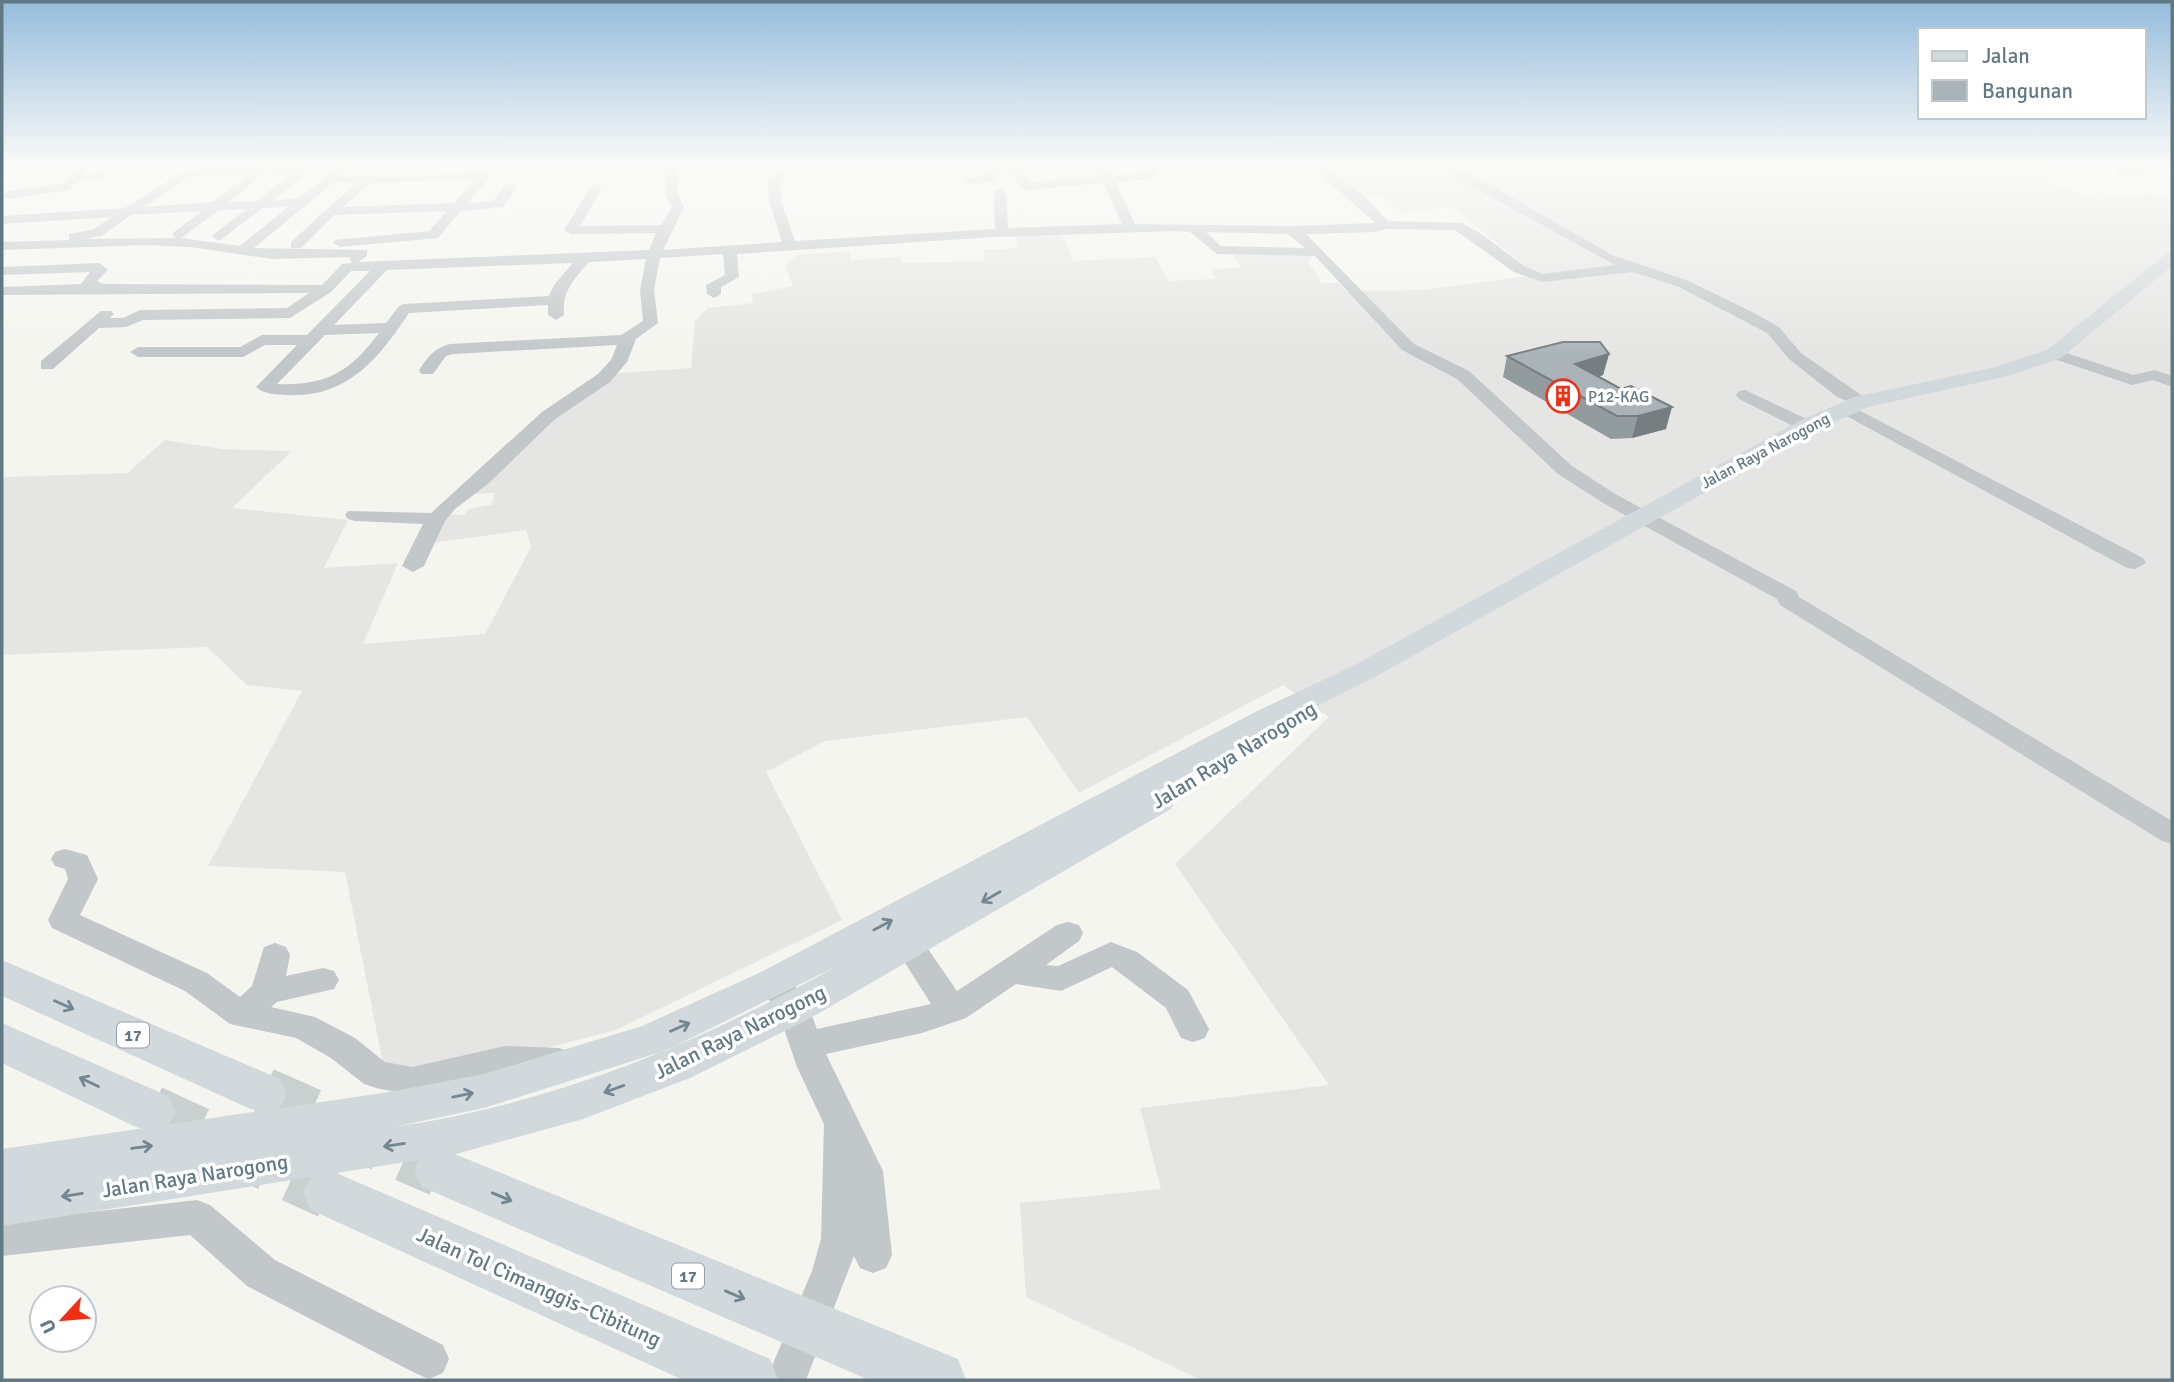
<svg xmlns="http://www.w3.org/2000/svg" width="2174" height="1382" font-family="Signika,sans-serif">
<rect width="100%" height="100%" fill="#f5f5f0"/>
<!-- built -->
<polygon fill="#e5e6e4" points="1324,163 2093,163 2038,171 2049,175 2047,182 2097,199 2147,193 2172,200 2172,1380 1201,1380 1026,1297 1020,1203 1161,1189 1140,1108 1329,1085 1175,864 1329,717 1283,685 1079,793 1027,717 825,741 766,772 842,920 616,1030 388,1089 345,872 208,866 302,691 247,685 207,647 2,655 2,477 127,473 165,440 222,449 292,451 232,508 348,520 324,568 398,563 363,644 485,634 531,547 526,530 425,544 437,514 465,515 468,509 491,505 495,493 469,494 606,374 691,368 695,321 708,308 753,303 752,294 793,286 785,265 797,255 850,251 851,260 899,257 903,263 984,261 984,250 1017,248 1016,234 1061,232 1073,261 1155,257 1168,281 1215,279 1211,269 1241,268 1233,253 1313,255 1308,262 1322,283 1339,283 1345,291 1422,290 1536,275 1452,206 1402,213 1384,196 1359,196"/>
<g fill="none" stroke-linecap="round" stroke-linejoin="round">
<!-- highway-tunnel -->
<g stroke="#c9d0d0" stroke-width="52" stroke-dasharray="52 26" stroke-linecap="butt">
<polyline points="263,1093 440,1171"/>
<polyline points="151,1111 329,1193"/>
</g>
<!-- minor -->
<g fill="#c2c7c9" fill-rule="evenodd">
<polygon points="2,163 70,163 64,167 2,171"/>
<polygon points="77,163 89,163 82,175 104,172 110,176 77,182 69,190 9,199 3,195 9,191 65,183"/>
<path d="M344,163L350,167L342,175L399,177L489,172V178L468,203L493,201L507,183L517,186L503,207L461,211L438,238L340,247L333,243L335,240L429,231L447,211L334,215L301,248H291V242L356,183L334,182L254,248L367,250V256L358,262L649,250L656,233L571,234L564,230L592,185L596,184L602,188L580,226L661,225L672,207L665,193V169L626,172L620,168L626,164L677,163V193L684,207L663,250L782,242L769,201L768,180L783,163H795L780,180L781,201L795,241L995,229L994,193L1000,189L1006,193L1008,228L1122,224L1104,183L1025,190L1021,189L1012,171L997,173L995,181C986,183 969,186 962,180L984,175L990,167L1037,163L1036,167L1023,169L1029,182L1098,176L1081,163H1096L1110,175L1144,173L1150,164L1182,163L1158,170L1152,179L1115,182L1135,224L1291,226L1375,223L1315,169L1244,170L1216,163H1322L1364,196L1388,221L1462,223L1483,235L1524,266L1542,274L1615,265L1449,174L1440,163H1452L1612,255L1689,281L1752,312L1779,327L1801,353L1871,402L1862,407L1837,397L1789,359L1767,333L1679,287L1633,272L1542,282L1514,272L1455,230L1384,229L1376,232L1306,234L1414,344L1469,371L1572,466L1617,495L1796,591L1799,597L2172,821V844L2162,841L1780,605L1777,599L1603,503L1558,474L1457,379L1402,350L1315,256L1217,254L1190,232L1174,231L995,237L737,254L739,277L721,287V294L714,298L707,294L706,285L725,275L723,254L660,258L654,290L658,323L636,339L627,362L610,382L554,420L489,483L455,509L445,521L424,566L413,572L402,566L423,524L355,521L348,519L345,515L348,511L431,513L542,412L598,374L611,360L617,345L453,354L446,356L433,374H421L419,370C428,357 434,348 450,344L621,335L643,321L640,290L646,259L589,262C574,280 562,290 564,315L556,320L548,315V305L409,313C378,359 348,398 287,395C277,394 264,395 256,387L297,345H265L243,357H138L130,352L138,347H240L262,335H307L370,271H351L331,292L290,318L143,320L126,327L99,328L53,369H41V361L101,311H111L114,314L110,318H123L140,310L287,308L309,293L2,295L4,287L81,284L90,272L2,275V267L100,263L108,270L97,281L103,284L322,285L342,264L352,263L349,257L272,259L191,247L146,245L2,250V242L69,240V234L92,230L112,217L2,224V216L125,208L187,169L310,165V171L273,200L297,199ZM294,172L257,201L229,202L264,173ZM249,174L213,202L144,207L190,176ZM475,179L454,203L343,207L370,183ZM288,207L240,246L181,238L219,210L247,209L214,234L212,237L219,241L263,208ZM202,211L174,232L172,235L176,238L85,239L101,236L131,215ZM1206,232L1288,234L1305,248L1221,246ZM573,263L554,285L549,296L404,304L399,306L386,323L334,325L387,270ZM379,333C350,372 326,386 277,384L325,335Z"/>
<polygon points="2126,163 2166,163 2167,164 2142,169 2141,174 2116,177 2116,171 2123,170 2120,167"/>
<polygon points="2054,349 2133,375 2155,370 2172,376 2172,387 2153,380 2132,385 2048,357 2046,354"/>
<polygon points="1745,390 1813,422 1816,426 1813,430 1801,430 1739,399 1736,395 1739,391"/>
<polygon points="1845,403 2143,558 2146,563 2135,569 2127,568 1839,412 1836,408"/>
<polygon points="65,849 87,855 98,879 80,915 207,973 240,997 252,986 264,947 275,943 286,947 290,955 286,976 323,968 334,971 339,980 334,989 277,1002 271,1007 315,1017 355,1038 385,1062 412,1067 505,1046 559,1048 571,1052 576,1062 571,1072 559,1076 505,1074 412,1095 376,1088 364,1084 331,1058 296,1038 230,1024 185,991 52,928 48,920 68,879 65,869 55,866 51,859 55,852"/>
<path d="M1068,922L1079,925L1083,933L1079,941L1046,965L1058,966L1111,942L1137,952L1188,990L1209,1029L1205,1038L1193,1042L1181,1038L1166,1008L1112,967L1061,991L1016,984L966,1018L922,1033L826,1054L883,1171L892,1255L886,1268L873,1273L860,1268L854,1256L806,1380H766L812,1271L821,1239L824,1124L797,1067L779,1014L757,983L762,974C792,965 808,1005 817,1029L931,1004L893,944L897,936L908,933L919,936L957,991L1057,925Z"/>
<polygon points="197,1200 210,1205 275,1260 443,1345 449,1359 443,1373 429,1379 415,1373 247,1286 190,1235 2,1256 2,1222"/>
</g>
<!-- major -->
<path fill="#d2d9dc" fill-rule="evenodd" d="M2172,253V266L2061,358L2008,376L1868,407L1815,431L1373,678L1279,725L1159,790L1171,793L1175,801L1171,809L807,1020L690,1078L583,1119L456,1154L2,1226V1149L389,1092L484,1074L642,1026L759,973L1257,711L1353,666L1799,421L1854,397L1996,367L2047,350L2166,254ZM837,966C695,1045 555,1103 394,1127L484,1108L667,1050Z"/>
<!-- highway -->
<g fill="#d2d9dc" fill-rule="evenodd">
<polygon points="2,960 280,1079 287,1093 280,1107 263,1114 246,1107 2,996"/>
<polygon points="2,1023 168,1096 176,1111 168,1126 151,1132 134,1126 2,1063"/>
<polygon points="440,1148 958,1359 966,1380 869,1380 422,1187 414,1171 422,1155"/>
<polygon points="329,1170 770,1359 778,1380 683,1380 311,1210 303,1193 311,1176"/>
</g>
</g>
<!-- wall -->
<polygon fill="#929b9e" points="1609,354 1603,375 1599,377 1666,429 1632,438 1611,439 1503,377 1507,356"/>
<!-- shaded-wall -->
<g fill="#777e81">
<polygon points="1609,354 1603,375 1570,385 1575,364"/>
<polygon points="1672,407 1666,429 1632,438 1638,416"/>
</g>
<!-- building -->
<polygon fill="#aab4b8" stroke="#777e81" stroke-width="2" points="1563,342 1600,342 1609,354 1575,364 1621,389 1631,386 1672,407 1638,416 1617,416 1507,356"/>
<!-- one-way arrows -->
<defs><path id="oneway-shaft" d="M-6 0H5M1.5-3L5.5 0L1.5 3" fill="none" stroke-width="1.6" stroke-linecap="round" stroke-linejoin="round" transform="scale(1.75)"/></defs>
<g stroke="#728791">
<use href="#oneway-shaft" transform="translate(991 897) rotate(150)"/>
<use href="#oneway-shaft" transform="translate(883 925) rotate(-28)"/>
<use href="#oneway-shaft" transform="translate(64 1005) rotate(24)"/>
<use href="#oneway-shaft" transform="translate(680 1027) rotate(-24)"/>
<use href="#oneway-shaft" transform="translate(89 1082) rotate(-155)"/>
<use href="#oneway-shaft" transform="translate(614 1089) rotate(160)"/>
<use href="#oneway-shaft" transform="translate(463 1095) rotate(-12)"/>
<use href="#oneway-shaft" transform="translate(394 1145) rotate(171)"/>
<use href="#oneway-shaft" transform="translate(142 1147) rotate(-8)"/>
<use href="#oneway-shaft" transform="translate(72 1195) rotate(171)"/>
<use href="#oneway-shaft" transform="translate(502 1197) rotate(23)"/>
<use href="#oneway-shaft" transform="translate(735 1295) rotate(23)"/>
</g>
<!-- sky -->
<linearGradient id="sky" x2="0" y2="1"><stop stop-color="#95bcdc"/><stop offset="0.46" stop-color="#fafaf8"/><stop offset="1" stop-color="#fafaf8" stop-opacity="0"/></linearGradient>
<rect width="2174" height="357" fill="url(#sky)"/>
<!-- icons -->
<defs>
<symbol id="building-ring" viewBox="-11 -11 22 22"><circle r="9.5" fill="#fff" stroke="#f22f13" stroke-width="1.5"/><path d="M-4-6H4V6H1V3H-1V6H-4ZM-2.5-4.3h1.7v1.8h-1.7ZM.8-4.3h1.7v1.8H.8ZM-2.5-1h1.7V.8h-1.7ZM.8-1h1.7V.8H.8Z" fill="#f22f13"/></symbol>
</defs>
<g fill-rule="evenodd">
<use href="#building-ring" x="1544" y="377" width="38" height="38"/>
</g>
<g text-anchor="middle" stroke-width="7" stroke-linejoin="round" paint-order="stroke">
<!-- far-poi labels -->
<g font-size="16" fill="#617984" stroke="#fff" text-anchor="start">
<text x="1588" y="402">P12-KAG</text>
</g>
<!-- far-street labels -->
<g font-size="16" fill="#617984" stroke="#fff">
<text transform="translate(1765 450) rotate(-28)" y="6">Jalan Raya Narogong</text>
</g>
<!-- shield labels -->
<g fill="#fff" stroke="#90a1a9" stroke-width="2">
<rect x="117" y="1022.5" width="32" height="25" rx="5"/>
<rect x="672" y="1263.5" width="32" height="25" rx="5"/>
</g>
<g font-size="16" font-weight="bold" fill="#617984">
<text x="133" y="1041">17</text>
<text x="688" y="1282">17</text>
</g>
<!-- near-street labels -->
<g font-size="21" fill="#617984" stroke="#fff">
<text transform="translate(1234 755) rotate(-31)" y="7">Jalan Raya Narogong</text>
<text transform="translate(740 1032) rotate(-26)" y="7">Jalan Raya Narogong</text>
<text transform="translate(195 1176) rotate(-9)" y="7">Jalan Raya Narogong</text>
<text transform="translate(539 1287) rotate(24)" y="7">Jalan Tol Cimanggis–Cibitung</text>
</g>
</g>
<!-- border -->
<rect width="2174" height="1382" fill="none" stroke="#617984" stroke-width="7"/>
<!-- legend -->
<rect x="1918" y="28" width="228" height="91" fill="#ffffff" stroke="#c0c9ce" stroke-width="2"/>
<rect x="1932" y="51" width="35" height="10" fill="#d2d9dc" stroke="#c0c9ce" stroke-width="2"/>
<text x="1982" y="63" font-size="21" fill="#617984">Jalan</text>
<rect x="1932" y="80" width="35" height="21" fill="#aab4b8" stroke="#c0c9ce" stroke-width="2"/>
<text x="1982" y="98" font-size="21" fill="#617984">Bangunan</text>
<!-- north arrow -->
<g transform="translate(63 1319) rotate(244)"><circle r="33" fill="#ffffff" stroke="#c0c9ce" stroke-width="2"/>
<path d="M0-5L12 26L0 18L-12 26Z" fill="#f22f13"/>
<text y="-10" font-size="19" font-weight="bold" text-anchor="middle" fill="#617984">U</text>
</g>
</svg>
